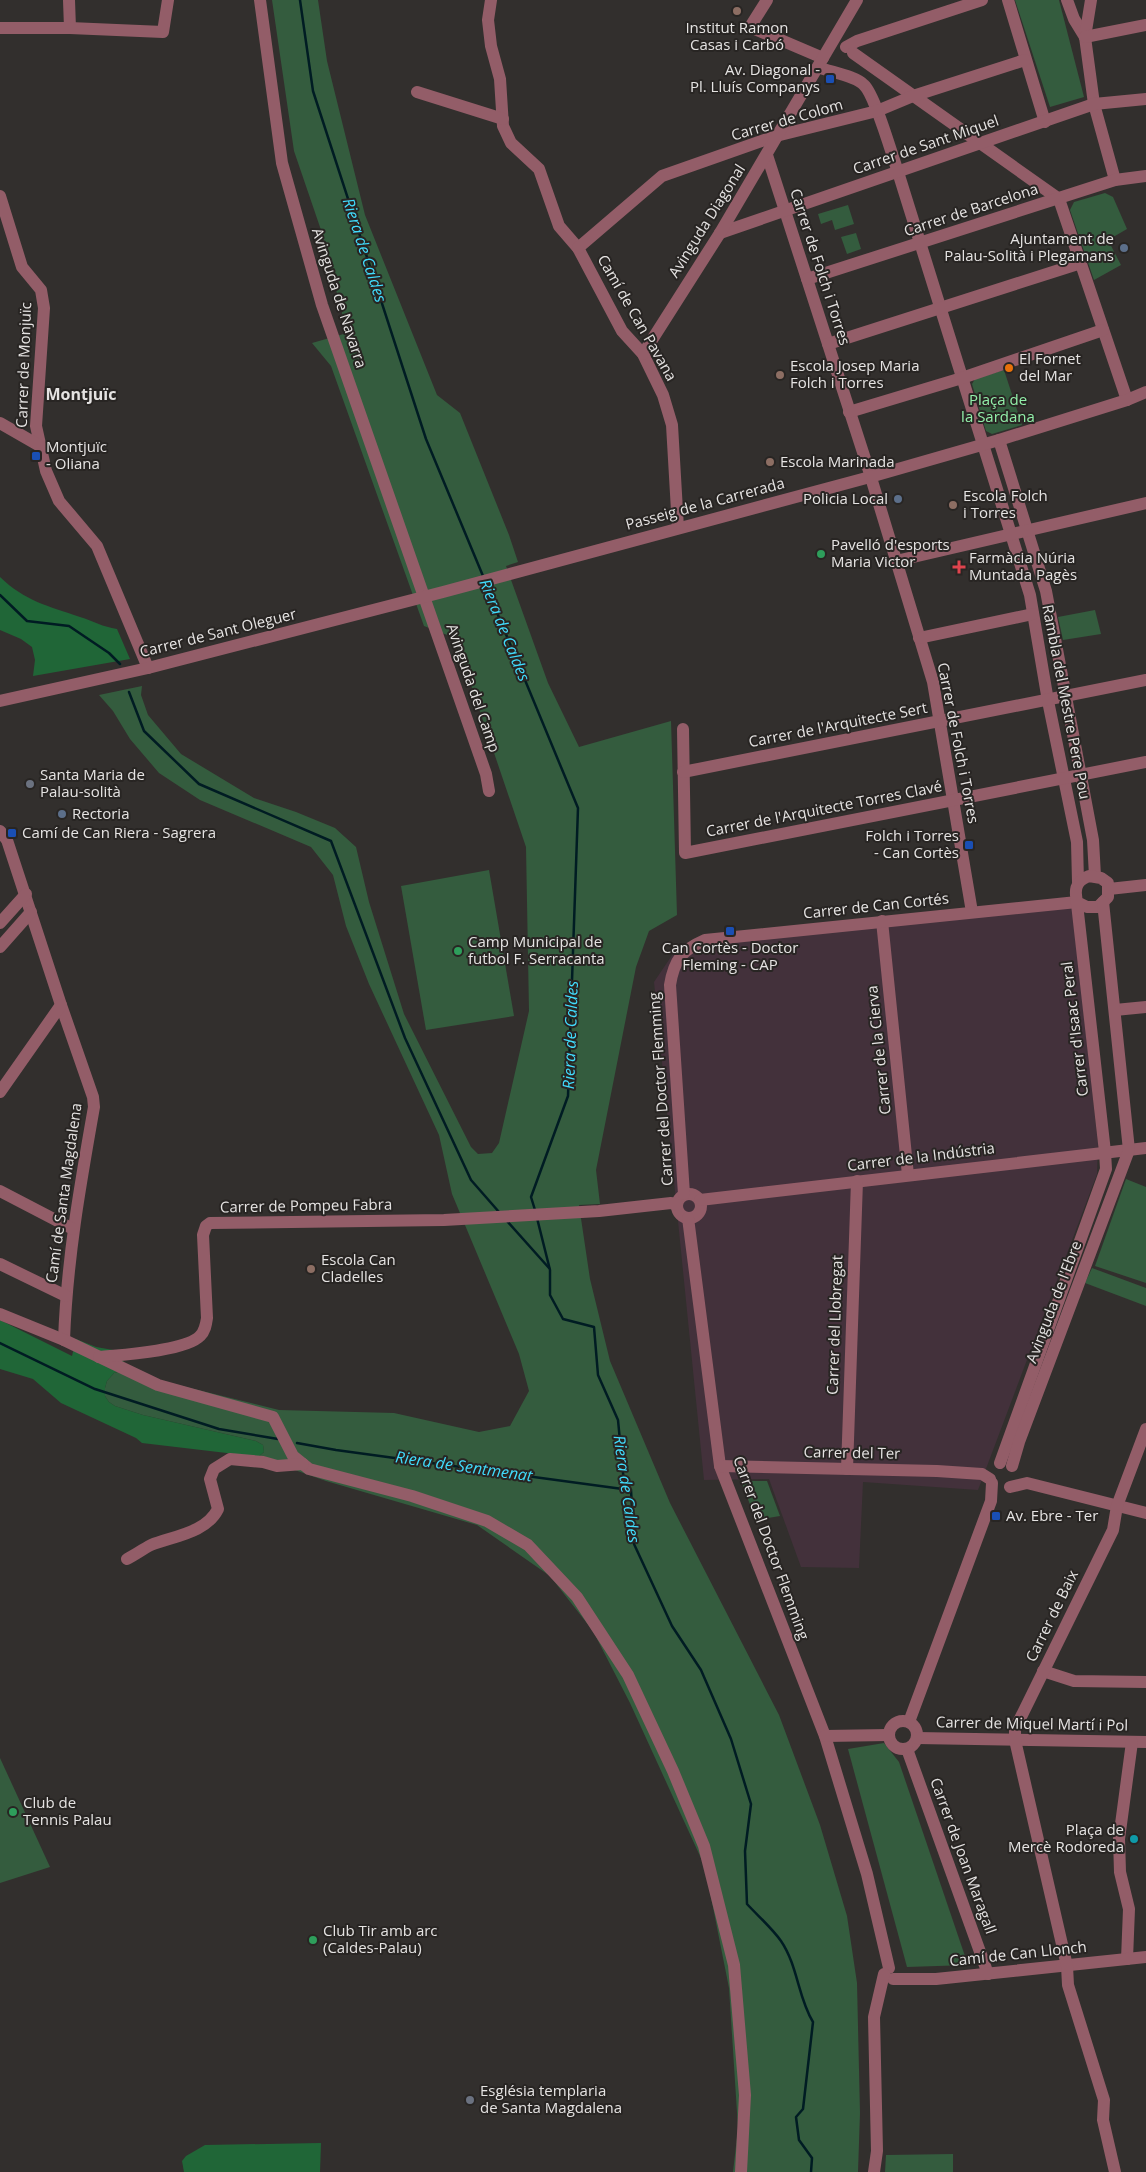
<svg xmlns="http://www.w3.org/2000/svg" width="1146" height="2172" font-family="'Open Sans',sans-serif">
<rect width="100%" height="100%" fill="#322f2d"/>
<!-- industrial -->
<polygon fill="#43313b" points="1072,907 1098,1144 1097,1174 978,1490 863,1482 859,1568 801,1567 769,1479 704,1480 654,982 679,945"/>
<!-- green -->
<g fill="#345c3e">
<polygon points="272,0 318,0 327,61 365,215 437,395 460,413 509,535 518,562 506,566 548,683 579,747 671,721 677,915 649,931 636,967 596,1170 600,1204 579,1205 590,1279 610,1361 670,1503 779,1715 820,1825 847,1916 857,1983 860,2113 858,2172 733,2172 738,2128 729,1988 705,1867 630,1703 593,1631 550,1576 477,1525 326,1481 258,1457 264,1452 263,1445 256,1441 143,1415 115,1406 109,1402 105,1396 105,1388 107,1381 114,1373 121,1371 279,1410 394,1413 479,1432 510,1426 529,1391 519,1354 452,1194 439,1135 369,984 346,926 333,875 311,847 200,800 159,773 130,739 113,711 99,695 142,686 141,695 148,715 181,754 254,798 296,812 335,828 356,847 369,902 404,1014 471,1147 478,1154 492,1153 499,1143 529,1011 526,847 455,638 424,626 331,366 312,343 347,333 321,230 294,151"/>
<polygon points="1015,0 1059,0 1084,97 1050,107"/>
<polygon points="1105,193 1113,197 1127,229 1108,240 1121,265 1094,280 1070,210 1074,202"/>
<polygon points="848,205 854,224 835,230 832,220 821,224 818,214"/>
<polygon points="856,233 861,249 847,254 841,237"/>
<polygon points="1004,370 1022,425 992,434 986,431 972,384 975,379"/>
<polygon points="1095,610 1101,634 1063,640 1058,617"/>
<polygon points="489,870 514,1016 426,1030 401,886"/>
<polygon points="1126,1179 1146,1187 1146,1283 1095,1266"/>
<polygon points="1092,1268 1146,1288 1146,1306 1085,1283"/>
<polygon points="741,1481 767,1481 780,1516 756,1520"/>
<polygon points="884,1743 899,1762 968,1965 907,1967 848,1749"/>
<polygon points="0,1758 50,1867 0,1883"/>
<polygon points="953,2154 953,2172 885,2172 886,2155"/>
</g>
<!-- forest -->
<g fill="#206637">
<path d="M0,577C25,601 48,606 80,617C93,621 103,627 117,629L130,659L33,676L35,660L32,647L21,639L0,630Z"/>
<polygon points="0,1320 72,1356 76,1339 96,1347 119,1351 125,1365 121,1371 114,1373 107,1381 105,1388 105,1396 109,1402 115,1406 143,1415 256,1441 263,1445 264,1452 258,1457 252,1456 142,1443 136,1438 61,1403 33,1379 0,1369"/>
<polygon points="321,2143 320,2172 184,2172 182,2161 186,2156 205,2145"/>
</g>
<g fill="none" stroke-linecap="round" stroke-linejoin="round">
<!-- stream -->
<g stroke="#001c23" stroke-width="2.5">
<polyline points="300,0 313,91 426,439 483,576"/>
<polyline points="486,586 578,808 568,1096 531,1197 535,1210"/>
<polyline points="0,595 27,621 69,626 109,653 120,664"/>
<polyline points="129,692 144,731 199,784 331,841 405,1038 471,1180 499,1212"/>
<path d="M537,1218L550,1270V1295L563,1319L594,1327L598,1375L618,1420L624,1483L631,1490L634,1544L672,1626L701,1670L731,1739L751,1804L745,1851L747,1904C758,1916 772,1928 781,1941C798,1966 798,1998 813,2022L803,2109L796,2117L799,2140L812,2158L811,2172"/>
<polyline points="506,1220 549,1268"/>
<polyline points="0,1343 95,1389 219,1429 278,1439"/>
<polyline points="297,1443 336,1450 630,1490"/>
</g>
<!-- minor -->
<g stroke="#935d68" stroke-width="12">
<polyline points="69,0 70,28"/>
<polyline points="260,0 282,163 322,305 486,774 489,791"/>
<polyline points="491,0 488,20 491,46 500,79 503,126 511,143 539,169 559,226 578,248 622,331 643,354 663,395 672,425 678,528"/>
<polyline points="767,0 750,27 823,58"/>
<polyline points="1008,0 1045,122"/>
<polyline points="1067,0 1074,19 1085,37"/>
<polyline points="1091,0 1085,37 1094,104 1115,180"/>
<polyline points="0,28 70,28 163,32 168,0"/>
<polyline points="1085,37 1146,25"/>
<polyline points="846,47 857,41 982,0"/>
<polyline points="853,53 1059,199 1127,400"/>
<path d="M818,67C830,72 856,76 864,85C875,95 892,155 898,172L1030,595L1048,701L1077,842L1078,882"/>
<polyline points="417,92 503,119"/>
<polyline points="767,155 869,471 933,682 972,912"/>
<polyline points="0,196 22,267 41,290 44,308 36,426 46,471 59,501 97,546 148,668"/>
<polyline points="720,233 1094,104 1146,99"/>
<polyline points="578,248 662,176 776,136 877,111 913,96 1025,60"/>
<polyline points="807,279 1115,180 1146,176"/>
<polyline points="828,344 1081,263"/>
<polyline points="643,354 720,233 857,0"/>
<polyline points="849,412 962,378 1103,330"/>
<polyline points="0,423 40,446"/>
<polyline points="999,440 1046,591 1093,840 1095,876"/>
<polyline points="896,561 1146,503"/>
<polyline points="919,638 1033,614"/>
<polyline points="0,701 148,668 443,592 870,477 999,440 1127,400 1146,392"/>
<polyline points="683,729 685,853 1146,762"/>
<polyline points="683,772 1146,680"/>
<path d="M0,831L7,840L61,1005L93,1097L94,1107C80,1186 67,1259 64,1340"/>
<polyline points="1109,889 1146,885"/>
<polyline points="882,921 908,1175"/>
<polyline points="0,923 26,894"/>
<polyline points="0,947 31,912"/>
<polyline points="1115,1010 1146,1007"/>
<polyline points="0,1092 61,1005"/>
<polyline points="0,1191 73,1229"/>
<circle cx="689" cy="1206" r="12"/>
<path d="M684,1194L670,985C674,960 682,950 705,940L1077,902"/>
<polyline points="700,1200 1146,1148"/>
<polyline points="688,1218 720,1466 825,1736 867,1874 889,1968"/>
<polyline points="0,1264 66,1296"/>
<polyline points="0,1314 64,1340 158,1385 273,1417 293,1456 309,1469 412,1496 487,1521 528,1545 577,1597 628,1675 673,1771 704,1846 734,1965 745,2095 741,2172"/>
<path d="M99,1357C120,1355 186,1351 200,1336C205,1331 206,1325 207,1318L203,1235L206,1226L210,1223L444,1220L599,1211L671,1203L677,1205"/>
<path d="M1000,1463L1106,1169L1105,1152L1076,895C1075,885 1079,880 1089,876L1101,878L1108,883V897L1098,907H1087L1077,902"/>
<polyline points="720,1466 937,1471 982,1474 990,1479"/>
<polyline points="1012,1466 1019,1442 1129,1150 1103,902"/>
<polyline points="847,1469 857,1181"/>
<polyline points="1010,1487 1027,1483 1146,1513"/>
<path d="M127,1559C135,1555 143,1549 151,1545C174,1536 206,1533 218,1509L210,1479L214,1469L230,1459L263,1462L277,1466L303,1464"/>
<polyline points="1043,1671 1074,1681 1146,1682"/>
<circle cx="903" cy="1735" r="14"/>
<polyline points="909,1722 991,1501 992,1483"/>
<polyline points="825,1736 888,1735"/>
<polyline points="917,1738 1146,1742"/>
<polyline points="907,1749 988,1974"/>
<polyline points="1127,1959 1129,1909 1120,1872 1119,1839 1132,1742"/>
<polyline points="893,1979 936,1979 1146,1957"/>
<polyline points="874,2172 877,2151 874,2017 884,1974"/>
<polyline points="1115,2172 1103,2120 1104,2100 1068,1985 1067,1966 1015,1740 1015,1729 1113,1530 1117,1506 1146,1429"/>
</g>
</g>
<!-- markers -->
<g fill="#8d6e63" stroke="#282523" stroke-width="2">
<circle cx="737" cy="11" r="5"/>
<circle cx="780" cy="375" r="5"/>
<circle cx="770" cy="462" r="5"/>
<circle cx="953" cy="505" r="5"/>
<circle cx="311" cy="1269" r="5"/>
</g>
<g fill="#1a4fb4" stroke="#282523" stroke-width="2">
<rect x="825" y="74" width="10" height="10" rx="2.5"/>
<rect x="31" y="451" width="10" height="10" rx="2.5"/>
<rect x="7" y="828" width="10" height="10" rx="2.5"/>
<rect x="964" y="840" width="10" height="10" rx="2.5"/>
<rect x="725" y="926" width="10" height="10" rx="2.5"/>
<rect x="991" y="1511" width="10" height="10" rx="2.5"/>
</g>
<g fill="#5c6f8a" stroke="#282523" stroke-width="2">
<circle cx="1124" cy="248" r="5"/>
<circle cx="898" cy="499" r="5"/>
<circle cx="62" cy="814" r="5"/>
</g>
<circle fill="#e8710a" stroke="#282523" stroke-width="2" cx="1009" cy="368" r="5"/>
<g fill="#2e9e5b" stroke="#282523" stroke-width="2">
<circle cx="821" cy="554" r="5"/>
<circle cx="458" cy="951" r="5"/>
<circle cx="13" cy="1812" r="5"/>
<circle cx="313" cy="1940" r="5"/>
</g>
<path fill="#e0444e" stroke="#282523" stroke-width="2" d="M956.5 559.5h5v5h5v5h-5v5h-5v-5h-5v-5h5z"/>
<g fill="#6b7280" stroke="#282523" stroke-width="2">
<circle cx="30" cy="784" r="5"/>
<circle cx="470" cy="2100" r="5"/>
</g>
<circle fill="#0f9aa8" stroke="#282523" stroke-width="2" cx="1134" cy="1839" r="5"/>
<g text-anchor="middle" stroke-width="4" stroke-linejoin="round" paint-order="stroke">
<!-- poi labels -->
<g font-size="15" fill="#e5e3e2" stroke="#282523" text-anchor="start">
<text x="737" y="33" text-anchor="middle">Institut Ramon<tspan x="737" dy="17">Casas i Carbó</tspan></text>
<text x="820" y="75" text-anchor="end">Av. Diagonal -<tspan x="820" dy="17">Pl. Lluís Companys</tspan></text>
<text x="1114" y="244" text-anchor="end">Ajuntament de<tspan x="1114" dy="17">Palau-Solità i Plegamans</tspan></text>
<text x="1019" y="364">El Fornet<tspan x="1019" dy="17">del Mar</tspan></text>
<text x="790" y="371">Escola Josep Maria<tspan x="790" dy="17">Folch i Torres</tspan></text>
<text x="46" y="452">Montjuïc<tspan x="46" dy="17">- Oliana</tspan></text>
<text x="780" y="467">Escola Marinada</text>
<text x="963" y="501">Escola Folch<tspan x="963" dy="17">i Torres</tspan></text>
<text x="888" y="504" text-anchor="end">Policia Local</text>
<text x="831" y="550">Pavelló d'esports<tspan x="831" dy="17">Maria Victor</tspan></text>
<text x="969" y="563">Farmàcia Núria<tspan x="969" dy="17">Muntada Pagès</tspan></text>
<text x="40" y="780">Santa Maria de<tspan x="40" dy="17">Palau-solità</tspan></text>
<text x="72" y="819">Rectoria</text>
<text x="22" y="838">Camí de Can Riera - Sagrera</text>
<text x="959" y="841" text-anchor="end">Folch i Torres<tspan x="959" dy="17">- Can Cortès</tspan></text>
<text x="468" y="947">Camp Municipal de<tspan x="468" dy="17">futbol F. Serracanta</tspan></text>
<text x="730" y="953" text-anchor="middle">Can Cortès - Doctor<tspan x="730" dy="17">Fleming - CAP</tspan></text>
<text x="321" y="1265">Escola Can<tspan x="321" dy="17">Cladelles</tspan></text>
<text x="1006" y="1521">Av. Ebre - Ter</text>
<text x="23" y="1808">Club de<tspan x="23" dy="17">Tennis Palau</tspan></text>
<text x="1124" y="1835" text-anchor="end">Plaça de<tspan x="1124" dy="17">Mercè Rodoreda</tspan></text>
<text x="323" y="1936">Club Tir amb arc<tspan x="323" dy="17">(Caldes-Palau)</tspan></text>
<text x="480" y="2096">Església templaria<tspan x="480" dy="17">de Santa Magdalena</tspan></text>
</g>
<!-- street labels -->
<g font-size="15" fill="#e5e3e2" stroke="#282523">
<text transform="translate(787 120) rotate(-16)" y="5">Carrer de Colom</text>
<text transform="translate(926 145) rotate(-19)" y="5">Carrer de Sant Miquel</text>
<text transform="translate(971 210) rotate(-18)" y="5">Carrer de Barcelona</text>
<text transform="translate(707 221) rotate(-58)" y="5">Avinguda Diagonal</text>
<text transform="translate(820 267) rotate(72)" y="5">Carrer de Folch i Torres</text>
<text transform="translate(339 298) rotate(72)" y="5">Avinguda de Navarra</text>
<text transform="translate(637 318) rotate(60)" y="5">Camí de Can Pavana</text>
<text transform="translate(24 365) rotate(-88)" y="5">Carrer de Monjuïc</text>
<text transform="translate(705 504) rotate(-15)" y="5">Passeig de la Carrerada</text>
<text transform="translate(218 633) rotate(-14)" y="5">Carrer de Sant Oleguer</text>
<text transform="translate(473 688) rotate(71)" y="5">Avinguda del Camp</text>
<text transform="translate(1066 702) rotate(79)" y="5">Rambla del Mestre Pere Pou</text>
<text transform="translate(838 725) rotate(-11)" y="5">Carrer de l'Arquitecte Sert</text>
<text transform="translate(958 743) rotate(79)" y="5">Carrer de Folch i Torres</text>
<text transform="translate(824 809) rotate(-11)" y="5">Carrer de l'Arquitecte Torres Clavé</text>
<text transform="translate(876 906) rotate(-6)" y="5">Carrer de Can Cortés</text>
<text transform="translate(1075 1029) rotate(-97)" y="5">Carrer d'Isaac Peral</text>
<text transform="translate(879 1050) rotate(-96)" y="5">Carrer de la Cierva</text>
<text transform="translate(661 1089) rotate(-94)" y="5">Carrer del Doctor Flemming</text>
<text transform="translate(921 1157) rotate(-7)" y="5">Carrer de la Indústria</text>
<text transform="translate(64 1193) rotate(-82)" y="5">Camí de Santa Magdalena</text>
<text transform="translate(306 1206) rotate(-1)" y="5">Carrer de Pompeu Fabra</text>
<text transform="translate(1054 1302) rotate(-69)" y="5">Avinguda de l'Ebre</text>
<text transform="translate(835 1325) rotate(-88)" y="5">Carrer del Llobregat</text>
<text transform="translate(852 1453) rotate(1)" y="5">Carrer del Ter</text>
<text transform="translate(771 1548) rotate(70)" y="5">Carrer del Doctor Flemming</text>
<text transform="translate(1052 1616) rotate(-64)" y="5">Carrer de Baix</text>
<text transform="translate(1032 1724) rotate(1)" y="5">Carrer de Miquel Martí i Pol</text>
<text transform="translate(963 1856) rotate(70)" y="5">Carrer de Joan Maragall</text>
<text transform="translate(1018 1954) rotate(-6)" y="5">Camí de Can Llonch</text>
</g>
<!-- park labels -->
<g font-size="15" fill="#93f0aa" stroke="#282523">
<text x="998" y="405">Plaça de<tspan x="998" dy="17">la Sardana</tspan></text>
</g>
<!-- water labels -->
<g font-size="16" font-style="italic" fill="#41dcfc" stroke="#282523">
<text transform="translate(365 250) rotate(72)" y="6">Riera de Caldes</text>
<text transform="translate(505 630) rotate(68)" y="6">Riera de Caldes</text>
<text transform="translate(570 1035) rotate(-88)" y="6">Riera de Caldes</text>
<text transform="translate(464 1466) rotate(8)" y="6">Riera de Sentmenat</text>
<text transform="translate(627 1489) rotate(82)" y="6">Riera de Caldes</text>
</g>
<!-- neighbourhood labels -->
<g font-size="16" font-weight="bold" fill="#e5e3e2" stroke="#282523">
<text x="81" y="400">Montjuïc</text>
</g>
</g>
</svg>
